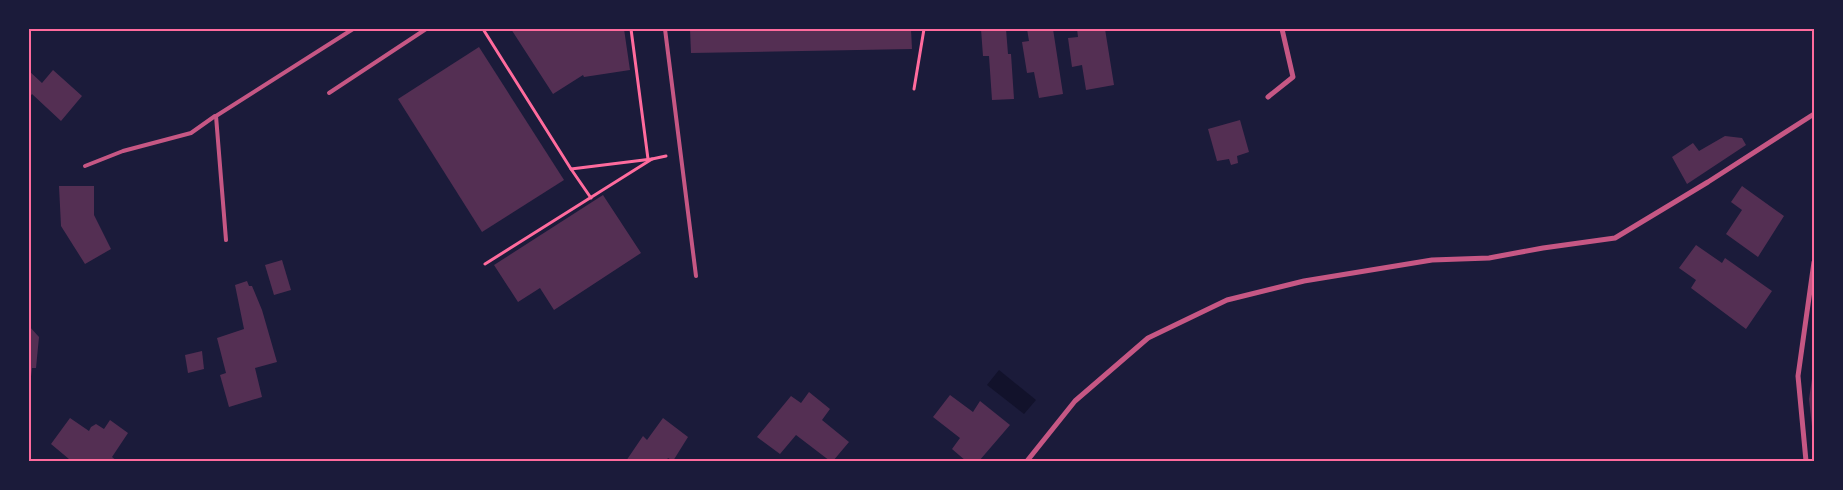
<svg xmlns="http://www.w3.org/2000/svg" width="1843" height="490" font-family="'Asap Condensed',sans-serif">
<rect width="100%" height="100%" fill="#1b1b3a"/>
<!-- water -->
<polygon fill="#12122b" points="999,370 1036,400 1024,414 987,385"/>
<!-- building -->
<g fill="#542f53">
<polygon points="511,29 624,29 630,70 584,77 583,75 553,94"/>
<polygon points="690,29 911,29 912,49 691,53"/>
<polygon points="981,29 1006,29 1008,54 1011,54 1014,99 992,100 989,56 983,56"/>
<polygon points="1027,29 1053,29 1063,94 1039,98 1034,72 1027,73 1022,42 1029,41"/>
<polygon points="1077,29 1105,29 1114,85 1086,90 1082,65 1072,67 1068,38 1078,37"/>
<polygon points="479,47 564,180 482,232 398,99"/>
<polygon points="53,70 82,96 61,121 32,94 29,98 29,71 42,83"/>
<polygon points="1240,120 1249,152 1237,156 1238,163 1231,165 1229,159 1217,161 1208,129"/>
<polygon points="1725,136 1742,138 1746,145 1687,184 1672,157 1693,143 1699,151"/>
<polygon points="59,186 94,186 94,215 111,249 85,264 61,226"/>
<polygon points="1742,186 1784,216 1758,257 1726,234 1742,210 1731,202"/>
<polygon points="603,195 641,253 554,310 540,288 518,302 494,265"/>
<polygon points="1696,245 1722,263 1725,258 1772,291 1746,329 1691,288 1696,280 1679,268"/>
<polygon points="282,260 291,290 274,295 265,265"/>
<polygon points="247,281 249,286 252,286 262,310 277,362 255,368 262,397 229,407 220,375 226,373 217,338 244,329 235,285"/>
<polygon points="29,326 39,337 36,368 32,368 30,385 29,385"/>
<polygon points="202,351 204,369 188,373 185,355"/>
<polygon points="1813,372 1814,436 1813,436 1809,399"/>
<polygon points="809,392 830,409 822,420 849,442 833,461 830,461 796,435 780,454 757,437 791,396 801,403"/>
<polygon points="950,395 973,412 980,401 1010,425 979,461 966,461 952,449 960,438 933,417"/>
<polygon points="70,418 89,431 91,427 96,424 104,429 110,420 128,433 112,457 117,461 68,461 69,459 51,444"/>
<polygon points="663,418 688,437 673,461 668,458 666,461 626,461 643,436 647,440"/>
</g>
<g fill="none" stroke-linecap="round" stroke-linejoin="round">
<!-- path -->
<g stroke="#ff6b9d" stroke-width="3">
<polyline points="483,29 571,169 652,159"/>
<polyline points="631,29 648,159"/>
<polyline points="914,89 924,29"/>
<polyline points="571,169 591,198"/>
<polyline points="485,264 652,159 666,156"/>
</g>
<!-- service -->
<g stroke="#c65784" stroke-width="4">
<polyline points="665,29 696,276"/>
<polyline points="329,93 426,29"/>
<polyline points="85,166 123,151 191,133 215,116"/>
<polyline points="226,240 216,116 353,29"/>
</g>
<!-- minor -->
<g stroke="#c65784" stroke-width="5">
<polyline points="1268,97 1293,77 1282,29"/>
<polyline points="1027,461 1075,401 1148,338 1227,300 1304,281 1432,260 1489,258 1543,248 1615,238 1708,182 1814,114"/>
<polyline points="1806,461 1798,376 1814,262"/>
</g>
</g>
<!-- border -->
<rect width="1843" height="490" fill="none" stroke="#1b1b3a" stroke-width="60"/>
<rect x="30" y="30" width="1783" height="430" fill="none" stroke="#ff6b9d" stroke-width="2"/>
</svg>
